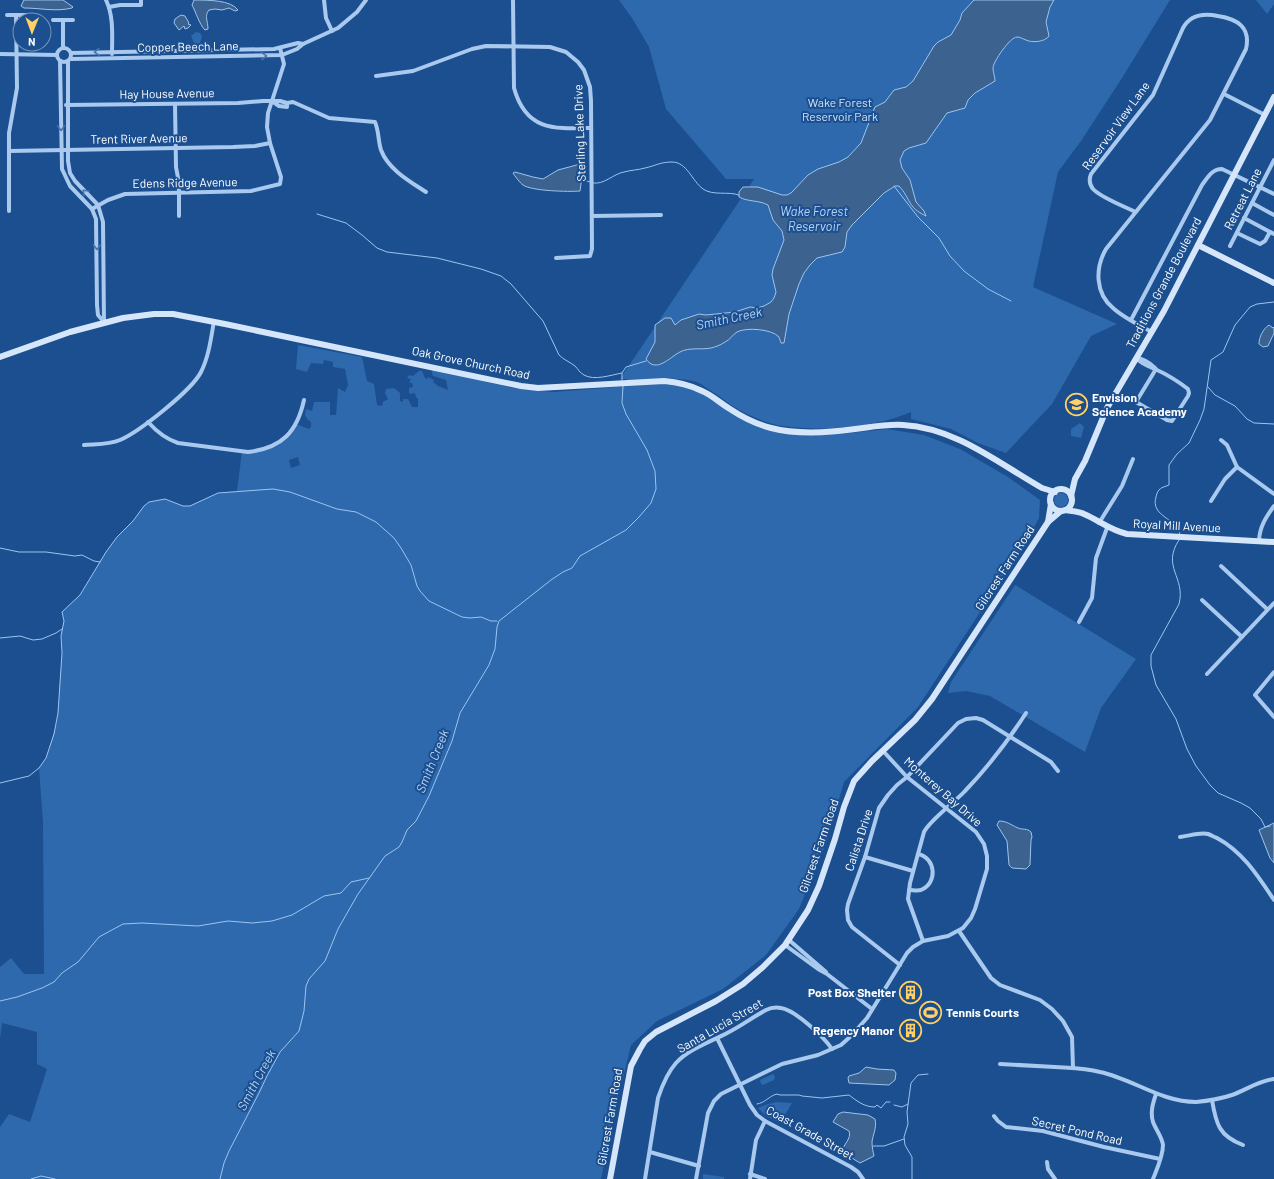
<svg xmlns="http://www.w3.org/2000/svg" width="1274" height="1179" font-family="Barlow,sans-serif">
<rect width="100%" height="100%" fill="#1b4f8f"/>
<!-- green -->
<g fill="#2e69ad" fill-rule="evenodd">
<path d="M619,0H1170L1122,78L1081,141L1058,172L1033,287L1117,324L1091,336L1052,404L1006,453L978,443L951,429L911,419V412C877,427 820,432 783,426C769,424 755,418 743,412C731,406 721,397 710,390C706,388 702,384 697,382C674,376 651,379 628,381L627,379H620L754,179H726L666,109L649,47L632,18Z"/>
<polygon points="1256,0 1274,0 1274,4 1267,14"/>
<polygon points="196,32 200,33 202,36 200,43 197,44 194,43 191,36"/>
<path d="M298,345L362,357L367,381L374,384L377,405L382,406L383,402L388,399L385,393L386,389L394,388L400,393V401L403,402V399H408L412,407H418V399L416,397L415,393L410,394L409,393V388L413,387L412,383H409L411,379L407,378L409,375L413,376L419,371H422L425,378L427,379L428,377L434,380L433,382L438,386L448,390L446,380L433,376L431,369L513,388L553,392L657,384L675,385L694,390L763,427L841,434L887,429L924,435L960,449L1008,477L1040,500L1039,518L1026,542L918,707L844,782L827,841L799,909L766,955L723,989L657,1021L631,1045L615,1111L601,1179H0V1127L9,1114L30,1122L47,1069L37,1064V1032L2,1023L0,1039V967L11,958L24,974H44L43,822L39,768L46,758L57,722L62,653L61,636L64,621L62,612L80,595L106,552L117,537L133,521L144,506L149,502L165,499L183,506H190L218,493L237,491L242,451L248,452L277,444L296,424L309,429L311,427V422L308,420L305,415L306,409L312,411L314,402H330V415H336L338,388L345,392L348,385L345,369L333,367V362L324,360L323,364L311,363L307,372L296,369ZM298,457L300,465L291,468L289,460Z"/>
<polygon points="1080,423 1084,427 1081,438 1071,436 1071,429"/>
<circle cx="1061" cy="500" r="7"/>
<polygon points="1015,585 1136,659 1101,708 1085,752 990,696 966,691 948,693 951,682"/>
<polygon points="933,1006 937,1010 929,1021 924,1017"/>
<polygon points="773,1074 775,1077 774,1080 763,1085 761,1084 760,1080"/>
<polygon points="776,1102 792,1103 780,1123 766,1116 758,1108 765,1105"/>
<polygon points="703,1174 724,1177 724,1179 703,1179"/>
</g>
<!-- water -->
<g fill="#3c6290" stroke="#9cc4f0">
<path d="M24,0H63L73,7L72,8C56,12 40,8 24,8L21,6Z"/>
<path d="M194,0C208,0 231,0 238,10L235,11L229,8L222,10L215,9L209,10C204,16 208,21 208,29L205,30C199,24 196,12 192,5Z"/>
<path d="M974,0H1054L1050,7L1046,22L1049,36C1045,42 1032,43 1026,40C1023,39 1020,37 1017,37C1010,37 993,62 993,68C993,72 995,77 995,81L975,93L968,100L965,108L947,113L926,143L909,148L904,151L900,160L902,168L910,180L916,202L924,211L926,216C907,207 911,199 899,186H895L884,193L852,225L847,232L845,247L842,252L817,258L810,265L804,273L799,284L789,314L784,343H781C781,342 779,338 779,337C772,329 746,327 737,332C732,335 730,340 725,342C721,345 715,347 711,348C701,350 689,347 680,352C670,357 656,374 646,359L655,342V325L665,318H671L675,325L681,320L699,314L706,315L735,312L750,307L757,308L764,306L771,302L774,298L776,292L772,275L773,269L784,240L782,231L773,220L768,205C759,200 748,202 739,197V192L743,187H758L782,195H787L791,193L808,175L818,169L839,162L848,157L861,143L875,107L885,102L894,90L906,87L913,81L934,46L938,42L951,35L960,20L962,13Z"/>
<polygon points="181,15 185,16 189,23 188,24 191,25 188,28 185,29 184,26 179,30 174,23 175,19"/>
<path d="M584,163L580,191C569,192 531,191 523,185C521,184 514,175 513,173L515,172L533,177L543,179L558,170Z"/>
<path d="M1269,325L1273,328L1274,327V333L1268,346L1263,347L1259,344C1259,337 1263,329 1269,325Z"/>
<path d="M999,821C1007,821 1011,825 1018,828C1023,830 1027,828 1031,832L1032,837L1031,840L1030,865L1026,869L1012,868L1009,865L1007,841L997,825Z"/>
<polygon points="1274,823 1274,863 1270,858 1259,830"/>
<polygon points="866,1067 877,1069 894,1070 896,1073 895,1080 889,1085 849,1083 848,1078 849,1076 859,1073"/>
<path d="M843,1112L868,1115L875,1119C877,1128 873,1134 872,1142C872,1147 873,1152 874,1156L860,1163L842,1152C843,1144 852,1139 849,1131L833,1122L838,1114Z"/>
</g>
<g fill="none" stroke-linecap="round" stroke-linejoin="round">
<!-- stream -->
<g stroke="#9cc4f0" stroke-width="1">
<polyline points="581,179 590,182"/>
<path d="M593,183C604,185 613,174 624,172C631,170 638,170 645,168C655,166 660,162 672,162C687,162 692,181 703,189C713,196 728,191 739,195"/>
<polyline points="894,186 918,217 939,238 950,256 964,271 988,289 1011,301"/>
<path d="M317,214L346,223L362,235L377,248L387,252L437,258L481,269L501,276L511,284L543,321L559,355C564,360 570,362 575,366C578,369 580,373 584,375C594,381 611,375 622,373"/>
<polyline points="622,380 622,373 626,367 646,361"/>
<polyline points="1208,387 1215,395 1235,406 1247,419 1254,423 1274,424"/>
<path d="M1180,535C1178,518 1150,517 1156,497C1158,488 1161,488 1169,485V465L1177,454L1189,443L1200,420L1204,409L1211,360L1223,352L1235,325L1250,307L1257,304L1274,302"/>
<path d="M1179,540C1161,567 1186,577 1179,604L1151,655V666L1156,685L1176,719L1187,749L1196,766L1210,785L1218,793L1241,803L1250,808L1261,819L1265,827L1270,826"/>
<polyline points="0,548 19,552 46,552 75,556 82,555 94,561 100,562"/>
<polyline points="0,638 20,636 33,640 42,639 56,633 62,629"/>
<polyline points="0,783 29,776 39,768 46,758 54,734 58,713 62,653 61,636 64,621 62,612 80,595 106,552 117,537 133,521 144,506 149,502 165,499 183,506 190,506 218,493 273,489 290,492 337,509 356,512 376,522 394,538 401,548 411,565 417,586 420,591 429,601 462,617 470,618 481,617 491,621 497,621"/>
<polyline points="0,1001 17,997 42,988 54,982 62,973 78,962 99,937 123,924 142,923 198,926 228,921 252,923 272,921 292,915 324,896 341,893 351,882 369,878"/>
<path d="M757,1104C765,1103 769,1096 777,1094L780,1095H799L802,1096L822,1098L849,1095C857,1101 864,1107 875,1107L877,1105L881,1108L886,1102H890"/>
<polyline points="894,1105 902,1107 908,1104"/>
<polyline points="873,1146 884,1146 904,1139"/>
<polyline points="31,1179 41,1176 55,1179"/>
<polyline points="220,1179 224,1163 229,1151 259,1093 267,1076 280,1052 299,1031 304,1011 306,986 309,979 325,961 338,929 358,894 385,856 399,847 402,842 407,830 416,821 429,796 452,741 460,713 489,665 495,649 497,627 499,621 551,580 563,572 572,568 580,556 626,530 639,517 651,503 656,489 655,471 647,450 626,414 622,403 623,386"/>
<polyline points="912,1179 912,1157 905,1145 904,1137 908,1124 907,1112 911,1083 918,1075 928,1074"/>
</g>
<!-- street -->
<g stroke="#a9c9ee" stroke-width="4">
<path d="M106,0C114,17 112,36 112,54"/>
<polyline points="324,0 326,18 332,31"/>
<path d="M513,0L514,88C526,131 554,129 591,128"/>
<polyline points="109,7 120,5 141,5 141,0"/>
<polyline points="7,15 26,15"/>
<polyline points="53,20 73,20"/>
<polyline points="63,20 63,48"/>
<circle cx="64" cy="55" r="7"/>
<polyline points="71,53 274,49 298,43 303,44"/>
<polyline points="0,54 57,55"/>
<polyline points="71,59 282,55 297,49 303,44 338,28 357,12 366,0"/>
<polyline points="60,61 62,169 70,186 92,209 96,219 97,305 98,315 104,322"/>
<polyline points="68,61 68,161 70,173 75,181 98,205 103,222 104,322"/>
<polyline points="376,76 413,71 472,49 486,46 550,47 566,52 578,62 584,70 590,87 591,101 592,249 590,256 556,258"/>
<polyline points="1224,94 1265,115"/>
<path d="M287,103L293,102L329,118L375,122C379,131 378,141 381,150C388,169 409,181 426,192"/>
<polyline points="175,104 176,167 179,183 179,216"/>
<polyline points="66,105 238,103 263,101 280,101 287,103 287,107 279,106 272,101"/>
<polyline points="9,151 233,147 255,146 270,143"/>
<polyline points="1252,203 1274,215"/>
<polyline points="92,209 108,200 125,194 251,191 280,184 281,177 270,143 267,127 268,113 284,64 280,48"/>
<polyline points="9,211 9,133 17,88 16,15"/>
<path d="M1136,212C1125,207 1100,197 1093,189C1089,184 1089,179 1091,174L1153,95L1183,28C1190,15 1204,13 1218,16C1237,19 1251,27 1246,49L1210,120L1106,249C1095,268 1095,293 1113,308C1124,318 1139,325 1152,332"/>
<polyline points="592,216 661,215"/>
<polyline points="1244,218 1274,234"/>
<polyline points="1237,233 1260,244 1265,241 1270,232"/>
<polyline points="1230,246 1274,160"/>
<path d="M1131,320L1202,185C1208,177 1212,169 1222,169L1274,194"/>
<path d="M1136,358C1142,364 1148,366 1155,369C1166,374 1179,382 1188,389L1189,393L1188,396L1172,421L1167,420L1136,402L1156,369"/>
<path d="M1137,358C1144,359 1150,363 1155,368"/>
<path d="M148,422C157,432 166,439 178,443L248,452C282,448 297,432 304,400"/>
<polyline points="1221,440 1227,445 1237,467 1274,494"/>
<path d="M84,445C96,444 109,445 120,440C139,432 192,390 201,372C209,356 211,338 214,321"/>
<polyline points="1211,501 1225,479 1237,467"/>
<polyline points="1099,523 1122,486 1133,459"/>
<path d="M1259,540C1260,526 1266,517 1274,506"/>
<polyline points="1221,566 1267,609"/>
<polyline points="1202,600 1242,637"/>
<polyline points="1079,622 1092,598 1096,558 1107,528"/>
<polyline points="1274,672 1255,695 1274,717"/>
<polyline points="1207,674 1274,603"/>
<path d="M1180,837C1189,836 1200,832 1208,834C1211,835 1214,837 1217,838C1243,852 1258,876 1274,900"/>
<polyline points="865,857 913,871"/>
<path d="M909,890C913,890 917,891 921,890C938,883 936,858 918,854"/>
<polyline points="959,931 991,978 1000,985 1040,1000 1052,1009 1063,1021 1072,1037 1073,1068"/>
<polyline points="789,940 826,972"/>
<path d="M923,941L908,899L910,883L924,832C930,820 955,802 965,791C988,767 1008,741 1026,713"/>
<polyline points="785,945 818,969 827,974 872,1009"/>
<polyline points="900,965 852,927 848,920 847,910 848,904 865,857 879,808 888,795 897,785 907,777 958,723 966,719 976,718 983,720 1051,762 1058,771"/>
<polyline points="717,1038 750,1105 757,1115 765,1121 851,1167 858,1172 863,1179"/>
<path d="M1000,1064C1018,1065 1036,1066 1055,1067C1070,1068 1085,1068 1100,1072C1133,1079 1161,1102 1196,1102C1208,1101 1220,1099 1232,1095C1246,1090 1258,1081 1274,1079"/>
<path d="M1212,1100C1216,1124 1219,1136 1243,1145"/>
<polyline points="994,1116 998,1121 1006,1127 1043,1131 1104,1147 1160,1159"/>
<polyline points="650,1152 699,1166"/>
<polyline points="1047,1162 1048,1169 1055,1179"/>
<polyline points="750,1174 765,1179"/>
<path d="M645,1179L658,1098C662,1086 667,1073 676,1063C690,1048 711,1042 729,1032C741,1026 753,1017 766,1010C770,1008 775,1007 781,1008C795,1010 824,1037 832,1049"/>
<polyline points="696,1179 708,1113 714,1101 721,1094 782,1064 818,1055 841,1045 851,1036 867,1018 907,953 913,947 923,941 948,936 963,928 971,918 975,909 987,869 987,856 984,844 976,832 907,777 884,752"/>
<polyline points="750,1179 756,1140 765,1121"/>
<path d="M1153,1179C1157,1169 1163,1156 1163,1145C1162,1137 1156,1130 1153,1122C1150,1112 1153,1103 1156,1094"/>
</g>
<!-- secondary -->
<g stroke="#d6e6fa" stroke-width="6">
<polyline points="1198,245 1274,283"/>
<path d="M0,357L70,332L123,318L154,314H173L225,324L521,386L538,388L664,381C678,382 690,385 702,391C712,395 720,403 730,409C742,417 756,424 771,428C798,435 827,433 855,429C871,427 887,424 903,425C956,428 998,463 1042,488L1055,492"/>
<circle cx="1061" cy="500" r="11"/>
<polyline points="1071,496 1075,479 1085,461 1107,408 1164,311 1274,97"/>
<path d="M1065,510C1071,511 1078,511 1084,514C1100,521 1110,530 1127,534L1274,542"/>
<polyline points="1048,522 1051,504"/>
<polyline points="610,1179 631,1066 640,1049 645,1041 656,1032 716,1001 743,984 763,967 785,945 808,910 819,886 835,839 844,807 854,781 872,761 915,720 932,699 1048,522 1061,511"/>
</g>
</g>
<!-- one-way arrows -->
<defs><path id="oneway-chevron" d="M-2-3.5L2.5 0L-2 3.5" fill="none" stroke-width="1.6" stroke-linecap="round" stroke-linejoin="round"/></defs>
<g stroke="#4674ac">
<use href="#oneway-chevron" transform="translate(97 52) rotate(179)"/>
<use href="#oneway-chevron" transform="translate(264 56) rotate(-1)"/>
<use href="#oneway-chevron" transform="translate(61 128) rotate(90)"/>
<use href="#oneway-chevron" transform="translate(85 192) rotate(-133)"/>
<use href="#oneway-chevron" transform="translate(97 247) rotate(90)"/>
</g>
<!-- icons -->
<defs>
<symbol id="school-ring" viewBox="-11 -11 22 22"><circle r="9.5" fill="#1b4f8f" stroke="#ffd166" stroke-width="1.5"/><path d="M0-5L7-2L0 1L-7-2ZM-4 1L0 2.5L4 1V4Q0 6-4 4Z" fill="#ffd166"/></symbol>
<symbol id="building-ring" viewBox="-11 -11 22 22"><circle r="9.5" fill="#1b4f8f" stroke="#ffd166" stroke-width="1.5"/><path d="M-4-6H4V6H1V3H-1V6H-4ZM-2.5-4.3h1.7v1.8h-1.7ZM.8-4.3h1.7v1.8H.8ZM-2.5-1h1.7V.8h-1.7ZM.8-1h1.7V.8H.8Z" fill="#ffd166"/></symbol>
<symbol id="stadium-ring" viewBox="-11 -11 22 22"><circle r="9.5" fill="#1b4f8f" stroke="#ffd166" stroke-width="1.5"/><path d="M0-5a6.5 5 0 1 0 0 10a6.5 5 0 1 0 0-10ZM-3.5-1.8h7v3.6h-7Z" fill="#ffd166"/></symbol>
</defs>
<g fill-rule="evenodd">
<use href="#school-ring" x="1064" y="392" width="25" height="25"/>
<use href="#building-ring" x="898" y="980" width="25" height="25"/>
<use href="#stadium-ring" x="918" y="1000" width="25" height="25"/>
<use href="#building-ring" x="898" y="1018" width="25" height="25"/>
</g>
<g text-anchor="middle" stroke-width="4" stroke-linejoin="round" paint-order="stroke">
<!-- street labels -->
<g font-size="12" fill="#fff" stroke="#1b4f8f">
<text transform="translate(188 47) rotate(-1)" y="4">Copper Beech Lane</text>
<text transform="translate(167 94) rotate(-1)" y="4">Hay House Avenue</text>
<text transform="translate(1116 126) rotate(-54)" y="4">Reservoir View Lane</text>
<text transform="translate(580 133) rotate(-92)" y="4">Sterling Lake Drive</text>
<text transform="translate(139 139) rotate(-1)" y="4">Trent River Avenue</text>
<text transform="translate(185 183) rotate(-1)" y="4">Edens Ridge Avenue</text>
<text transform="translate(1243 199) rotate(-63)" y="4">Retreat Lane</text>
<text transform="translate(1164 283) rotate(-62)" y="4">Traditions Grande Boulevard</text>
<text transform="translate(471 363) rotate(12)" y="4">Oak Grove Church Road</text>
<text transform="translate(1177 526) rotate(3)" y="4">Royal Mill Avenue</text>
<text transform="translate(1005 568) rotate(-57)" y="4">Gilcrest Farm Road</text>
<text transform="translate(943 792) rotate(41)" y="4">Monterey Bay Drive</text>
<text transform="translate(859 840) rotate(-72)" y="4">Calista Drive</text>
<text transform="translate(819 846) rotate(-71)" y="4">Gilcrest Farm Road</text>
<text transform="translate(720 1026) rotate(-30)" y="4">Santa Lucia Street</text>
<text transform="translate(610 1117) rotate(-80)" y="4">Gilcrest Farm Road</text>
<text transform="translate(1077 1131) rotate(13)" y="4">Secret Pond Road</text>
<text transform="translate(810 1133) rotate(29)" y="4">Coast Grade Street</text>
</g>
<!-- park labels -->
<g font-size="12" fill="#cfe3fa" stroke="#1b4f8f">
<text x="840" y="107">Wake Forest<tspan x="840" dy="14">Reservoir Park</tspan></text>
</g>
<!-- poi labels -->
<g font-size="12" font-weight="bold" fill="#fff" stroke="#1b4f8f" text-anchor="start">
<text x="1092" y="402">Envision<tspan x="1092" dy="14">Science Academy</tspan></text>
<text x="896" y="997" text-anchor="end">Post Box Shelter</text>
<text x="946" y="1017">Tennis Courts</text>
<text x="894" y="1035" text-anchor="end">Regency Manor</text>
</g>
<!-- water labels -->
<g font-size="13" font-style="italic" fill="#b5d3f5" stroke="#1b4f8f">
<text x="814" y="216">Wake Forest<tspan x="814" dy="15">Reservoir</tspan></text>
<text transform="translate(729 318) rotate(-12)" y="5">Smith Creek</text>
<text transform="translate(432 761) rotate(-68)" y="5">Smith Creek</text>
<text transform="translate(256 1080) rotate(-62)" y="5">Smith Creek</text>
</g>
</g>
<!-- north arrow -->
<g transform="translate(32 32) rotate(181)"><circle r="19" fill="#1b4f8f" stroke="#7695bc"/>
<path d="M0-3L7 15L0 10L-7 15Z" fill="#ffd166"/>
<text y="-6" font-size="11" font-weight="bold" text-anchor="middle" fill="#ffffff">N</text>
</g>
</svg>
